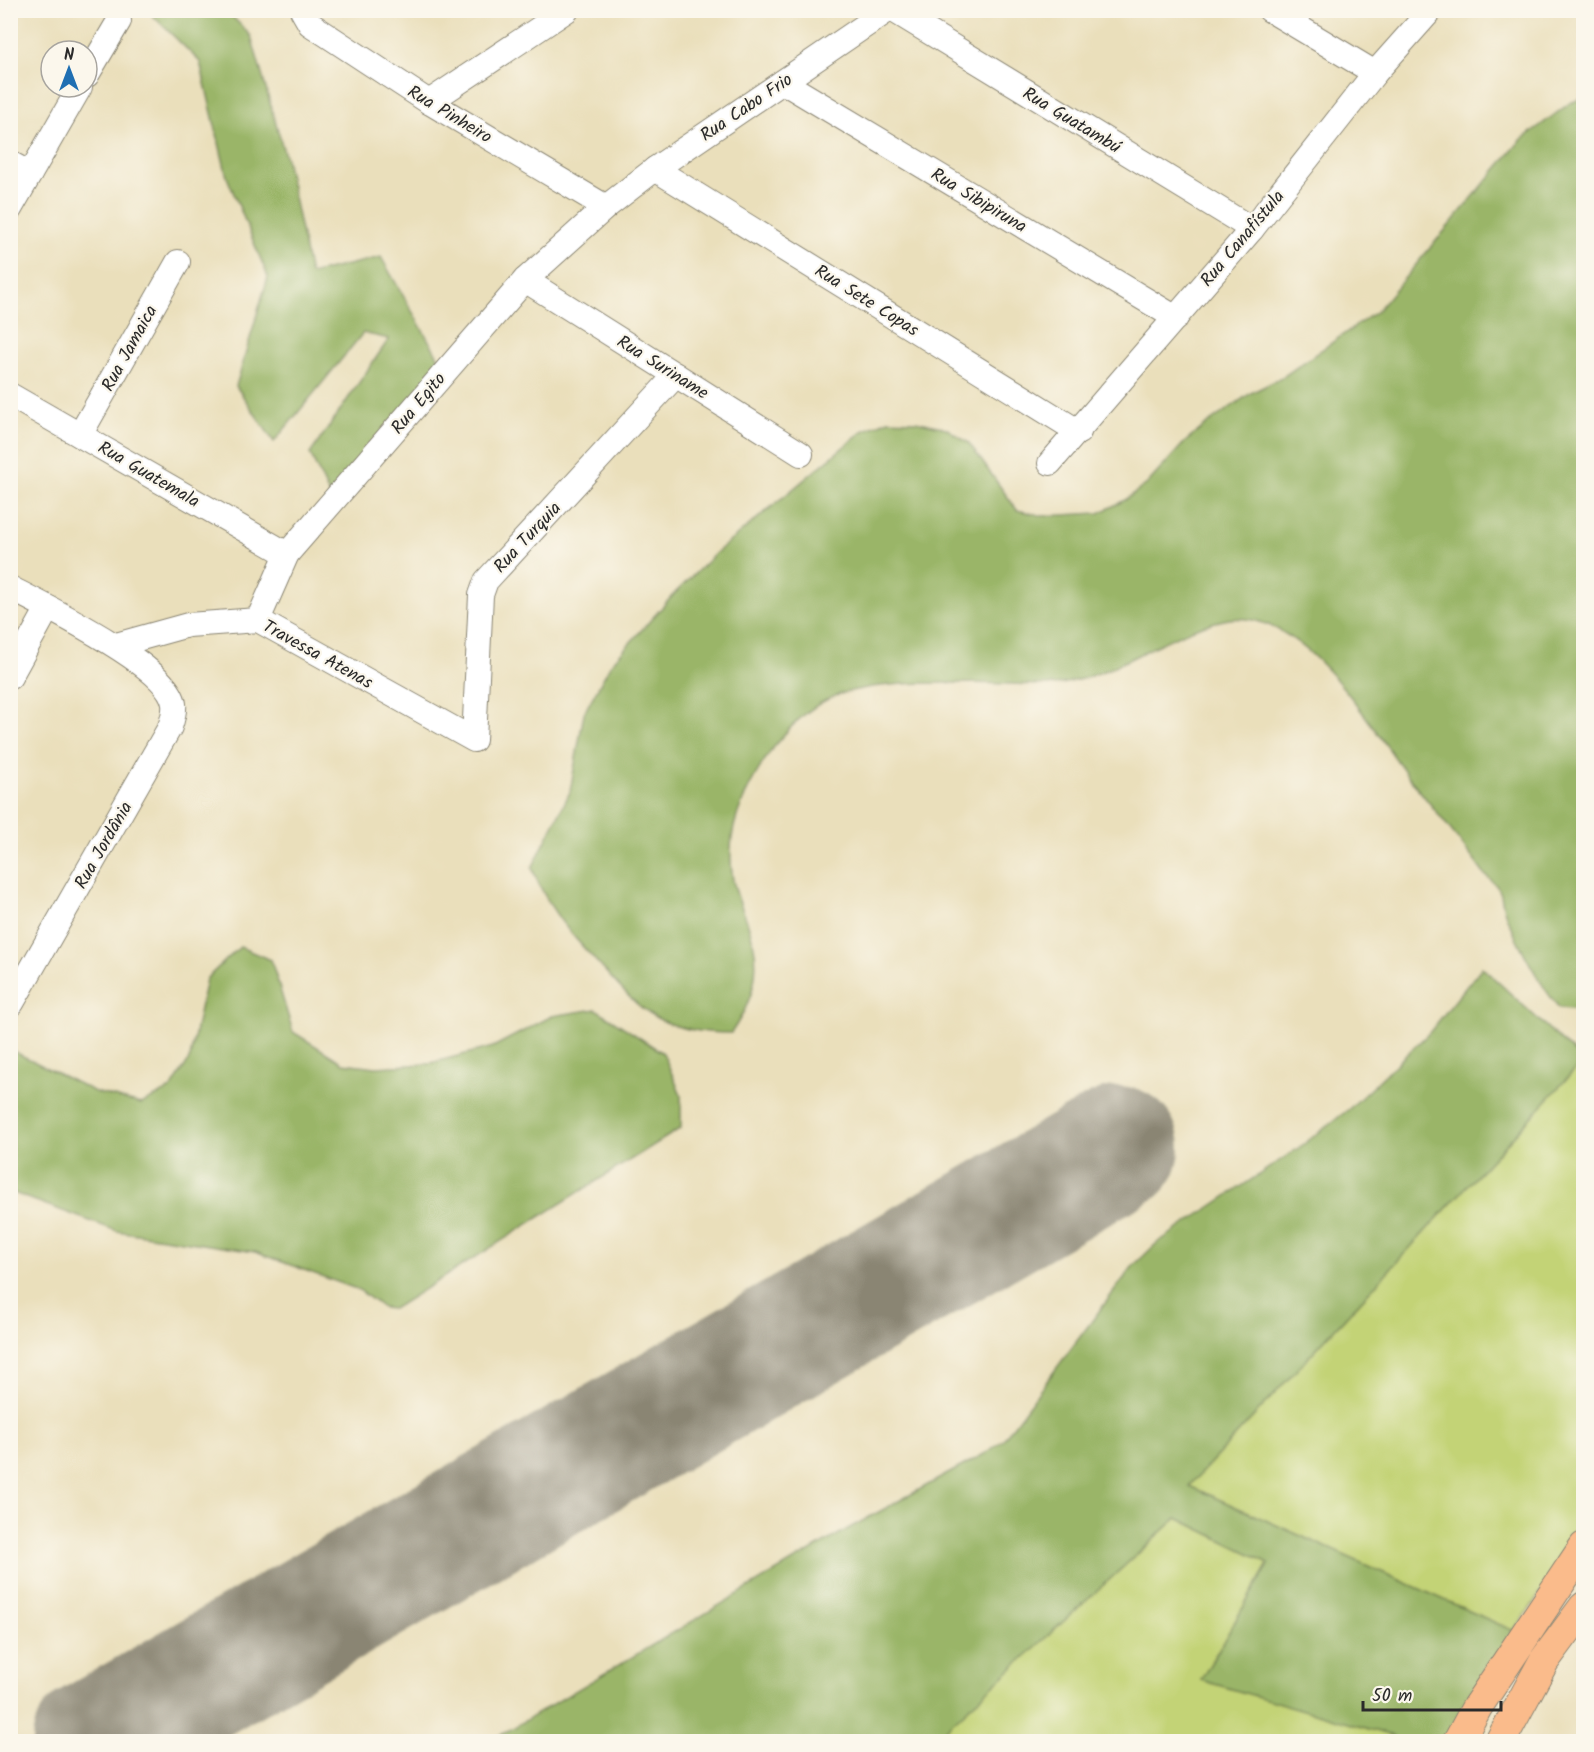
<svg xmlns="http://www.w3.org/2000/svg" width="1594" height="1752" font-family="Kalam,sans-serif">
<rect width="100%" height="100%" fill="#fbf7ec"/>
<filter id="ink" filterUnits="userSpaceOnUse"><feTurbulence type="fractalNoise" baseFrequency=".0167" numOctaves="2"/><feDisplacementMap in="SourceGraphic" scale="12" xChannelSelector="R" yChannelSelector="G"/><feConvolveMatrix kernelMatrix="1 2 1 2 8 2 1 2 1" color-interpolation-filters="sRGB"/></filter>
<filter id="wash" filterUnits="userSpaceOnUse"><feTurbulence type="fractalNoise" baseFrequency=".008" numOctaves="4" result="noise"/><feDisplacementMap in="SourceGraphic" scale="24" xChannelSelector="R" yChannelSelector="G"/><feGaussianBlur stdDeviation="1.35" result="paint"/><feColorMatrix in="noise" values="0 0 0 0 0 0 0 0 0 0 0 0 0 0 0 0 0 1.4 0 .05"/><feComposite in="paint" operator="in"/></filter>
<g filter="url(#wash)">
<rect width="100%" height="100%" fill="#eadfbb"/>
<!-- green -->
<g fill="#c3d376" stroke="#777f50" stroke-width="1.5">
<polygon points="1583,1061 1583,1533 1514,1631 1189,1486"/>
<polygon points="1177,1518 1269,1563 1201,1680 1394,1736 1390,1742 944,1742 937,1736"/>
</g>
<!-- forest -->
<g fill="#9ab567" stroke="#627049" stroke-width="1.5">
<polygon points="148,11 227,11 251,36 286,159 310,274 381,257 444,367 329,494 310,454 389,339 363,333 274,442 236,386 268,277 227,177 200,62"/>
<path d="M1583,98V1010L1559,1008C1538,982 1521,949 1507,918C1496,893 1510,896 1484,874C1461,841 1434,810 1409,777C1370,726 1301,604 1224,620C1163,633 1117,676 1055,685C996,685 893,676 838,695C803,707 773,744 755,776C736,810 726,840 733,880C737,901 745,912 750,931C763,970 753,1001 731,1033C704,1033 678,1030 655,1017C631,1003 613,979 594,959C567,930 547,907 532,868L570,792L584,713L611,664L674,594L717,552L863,431L888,420L916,421L946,428L969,443L1017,510L1044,516L1099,513L1125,500L1147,484L1184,443L1207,424L1251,393L1281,378L1377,311L1521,140L1570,103Z"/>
<polygon points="240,947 271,960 293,1032 343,1063 376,1067 427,1064 493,1047 552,1016 596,1009 663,1053 681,1095 681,1128 393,1309 383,1308 359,1290 255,1252 117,1231 11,1192 11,1050 95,1092 141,1104 171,1089 190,1058 206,979"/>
<polygon points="1482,967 1583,1061 1189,1486 1514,1631 1450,1741 1390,1741 1393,1736 1201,1680 1269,1563 1177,1518 938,1736 944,1741 489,1742 846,1530 986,1453 1002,1441 1133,1266 1157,1243 1300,1147 1349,1109 1429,1033"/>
</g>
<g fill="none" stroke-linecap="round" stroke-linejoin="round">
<!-- runway -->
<polyline stroke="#8a8573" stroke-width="124" points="94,1742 1118,1148"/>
</g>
</g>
<g filter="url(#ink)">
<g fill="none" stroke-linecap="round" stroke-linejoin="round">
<defs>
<g id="minor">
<polyline points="302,10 310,24 429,102 606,207"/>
<polyline points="893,10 1252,229"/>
<polyline points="1270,10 1375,73"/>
<polyline points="87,75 119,21"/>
<polyline points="783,82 1176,318"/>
<polyline points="429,102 567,10"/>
<polyline points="10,163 30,174"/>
<polyline points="655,169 1079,432"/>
<polyline points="10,209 80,87"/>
<polyline points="525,280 801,454"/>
<polyline points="10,395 287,554"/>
<polyline points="80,435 178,262"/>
<polyline points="1050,463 1252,229 1375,73 1431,10"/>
<path d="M10,588C45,606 169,666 174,704C175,711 172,721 170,727L12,1003"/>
<polyline points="258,620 287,554 525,280 606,207 655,169 888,10"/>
<polyline points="116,645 188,625 258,620 474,740 481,595 486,581 676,375"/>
<polyline points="10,677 48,608"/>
</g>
<g id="major">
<polyline points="1458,1742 1477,1707 1584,1547"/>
<polyline points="1500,1742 1544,1661 1584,1607"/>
</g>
</defs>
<!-- minor casing -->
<use href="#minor" stroke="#8a8573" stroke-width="26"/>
<!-- major casing -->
<use href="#major" stroke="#8a8573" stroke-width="32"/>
<!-- minor -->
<use href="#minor" stroke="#fff" stroke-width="24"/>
<!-- major -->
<use href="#major" stroke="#fabb8b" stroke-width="30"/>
</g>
</g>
<g text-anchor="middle" stroke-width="4.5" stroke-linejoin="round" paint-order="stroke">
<!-- street labels -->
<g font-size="18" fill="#2b2b2b" stroke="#fbf7ec">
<text transform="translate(746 107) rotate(-34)" y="6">Rua Cabo Frio</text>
<text transform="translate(450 114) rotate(31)" y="6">Rua Pinheiro</text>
<text transform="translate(1072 120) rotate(31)" y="6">Rua Guatambú</text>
<text transform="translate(979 200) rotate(31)" y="6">Rua Sibipiruna</text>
<text transform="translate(1242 238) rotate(-50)" y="6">Rua Canafístula</text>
<text transform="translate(867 300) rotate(32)" y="6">Rua Sete Copas</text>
<text transform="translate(129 348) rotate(-61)" y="6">Rua Jamaica</text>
<text transform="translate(663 367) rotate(32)" y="6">Rua Suriname</text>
<text transform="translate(418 403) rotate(-50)" y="6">Rua Egito</text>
<text transform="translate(149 474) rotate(30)" y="6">Rua Guatemala</text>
<text transform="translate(527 537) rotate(-47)" y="6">Rua Turquia</text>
<text transform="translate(318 654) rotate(29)" y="6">Travessa Atenas</text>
<text transform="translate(103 845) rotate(-60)" y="6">Rua Jordânia</text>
</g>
</g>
<!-- margin -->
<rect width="1594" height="1752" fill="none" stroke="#fbf7ec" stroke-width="36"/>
<!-- north arrow -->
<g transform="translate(69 69)"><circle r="28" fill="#fbf7ec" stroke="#a8a59f" stroke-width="1.5"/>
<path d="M0-4.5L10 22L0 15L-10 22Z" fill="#1f6fb2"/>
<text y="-9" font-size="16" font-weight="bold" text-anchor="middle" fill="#2b2b2b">N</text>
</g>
<!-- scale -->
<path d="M1363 1701v9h138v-9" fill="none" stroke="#2b2b2b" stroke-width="3"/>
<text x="1372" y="1701" font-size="18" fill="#2b2b2b" stroke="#fbf7ec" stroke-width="4.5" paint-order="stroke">50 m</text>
</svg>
